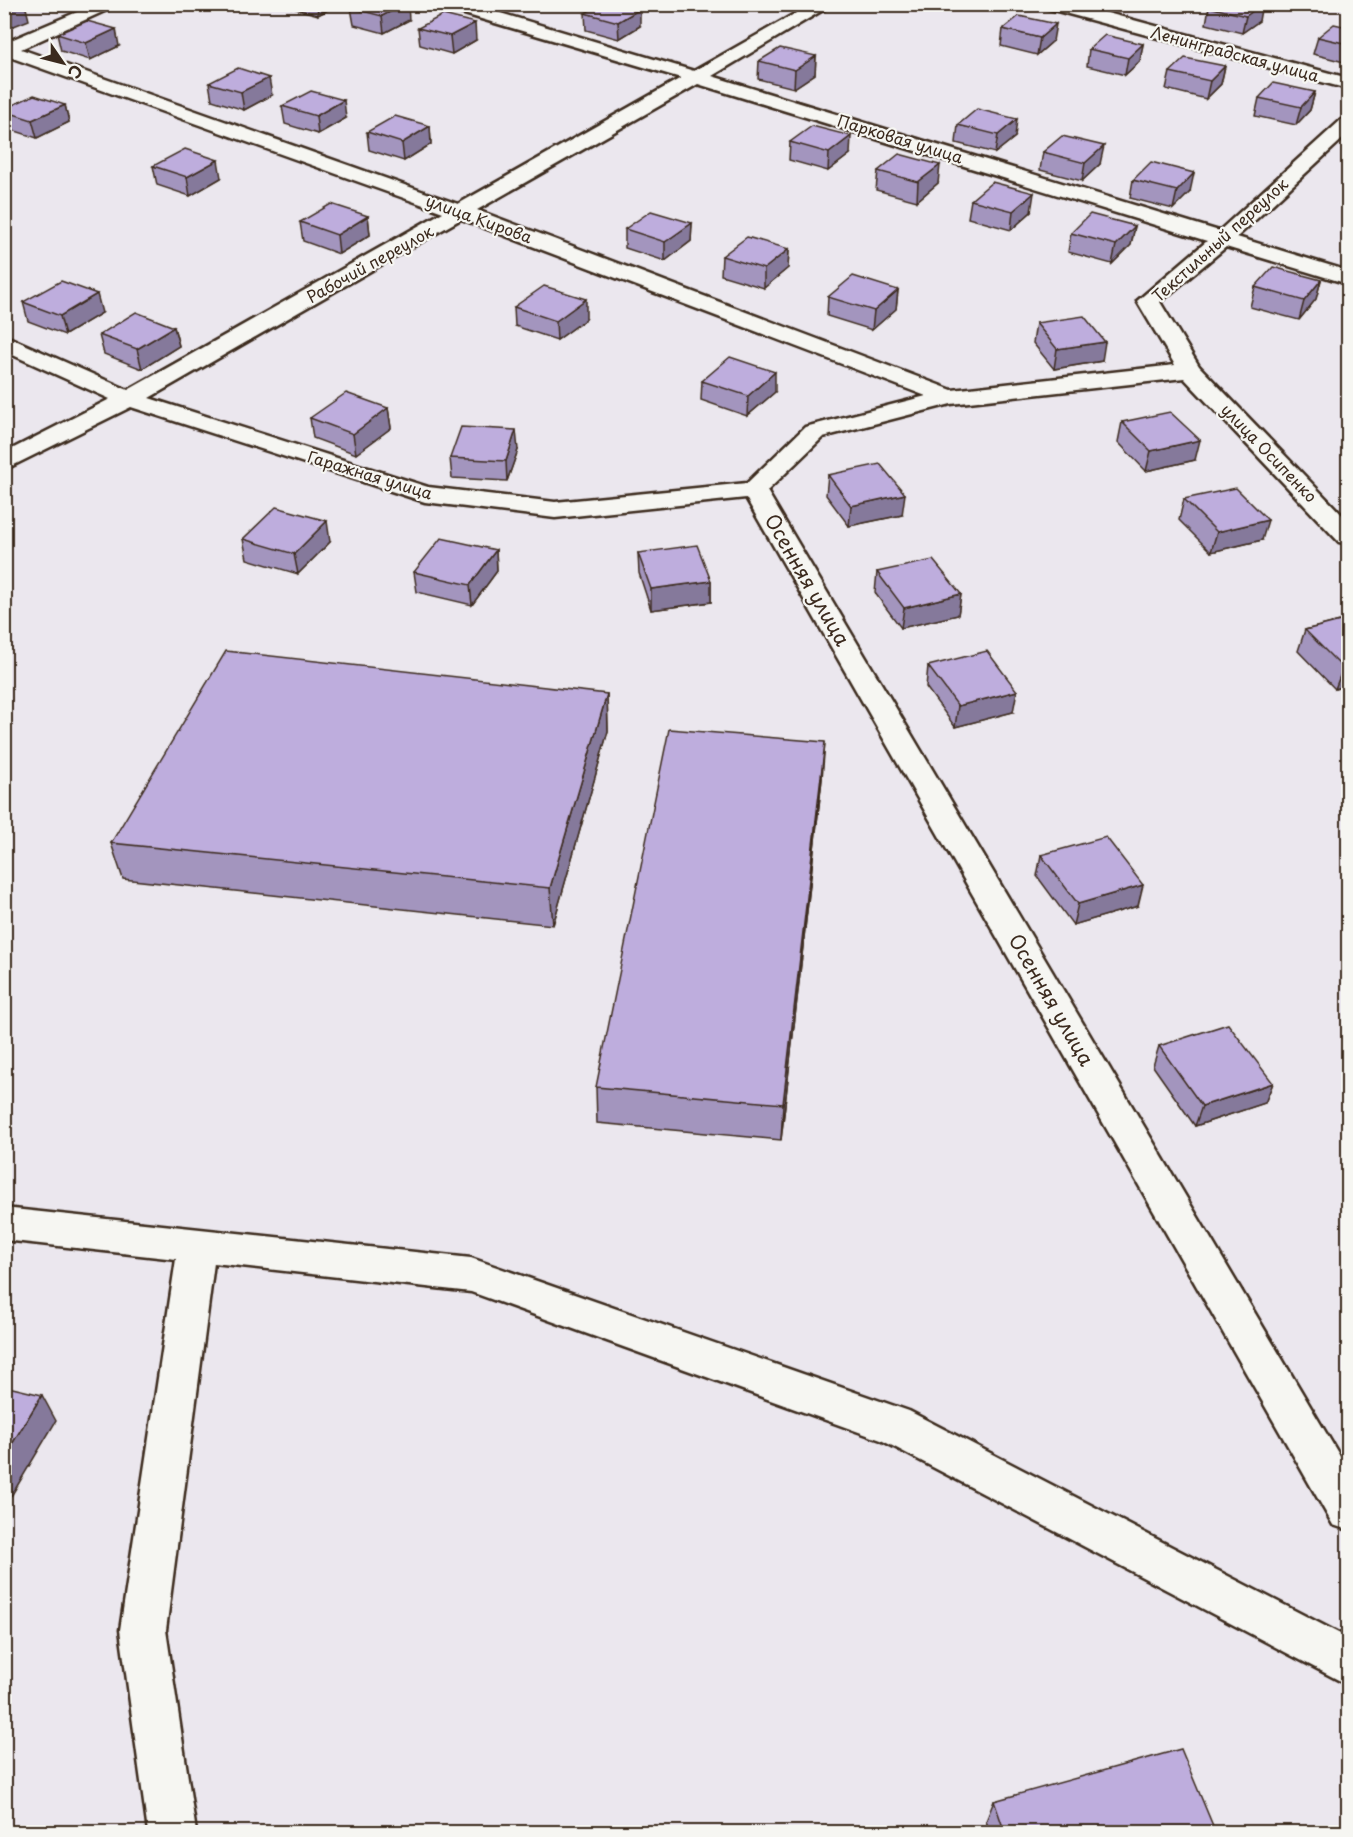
<svg xmlns="http://www.w3.org/2000/svg" width="1353" height="1837" font-family="'Playpen Sans',sans-serif">
<rect width="100%" height="100%" fill="#ebe7ee"/>
<filter id="ink" filterUnits="userSpaceOnUse"><feTurbulence type="fractalNoise" baseFrequency=".0167" numOctaves="2"/><feDisplacementMap in="SourceGraphic" scale="12" xChannelSelector="R" yChannelSelector="G"/><feConvolveMatrix kernelMatrix="1 2 1 2 8 2 1 2 1" color-interpolation-filters="sRGB"/></filter>
<g filter="url(#ink)">
<g fill="none" stroke-linecap="round" stroke-linejoin="round">
<defs>
<g id="minor">
<path d="M96,4H120L21,49L458,204L681,78L444,8L442,4H470L694,71L812,4H833L712,76L1219,231L1341,120L1348,118V134L1237,237L1348,271V284L1226,247L1160,302L1199,366L1348,521V544L1339,542L1184,378L951,404L823,437L767,491L1348,1470V1530L1333,1525L746,498L555,518L425,502L131,407L4,470V453L110,399L4,351V335L128,390L443,212L4,55V43ZM698,84L1207,241L1137,301L1175,365L952,390L477,210ZM461,219L926,396L805,427L747,483L555,502L428,487L149,398Z"/>
<polygon points="1044,4 1074,4 1348,78 1348,89 1046,8"/>
<polygon points="4,1208 471,1258 909,1411 1348,1638 1348,1685 881,1440 471,1292 214,1263 166,1630 196,1832 148,1832 120,1630 176,1259 4,1240"/>
</g>
</defs>
<!-- minor casing -->
<use href="#minor" stroke="#3b2a1e" stroke-width="5"/>
<!-- minor -->
<use href="#minor" fill="#f6f6f2" fill-rule="evenodd"/>
</g>
<!-- wall -->
<g fill="#a395be" stroke="#3b2a1e" stroke-width="1.5">
<polygon points="289,4 339,4 318,15 289,7"/>
<polygon points="1212,4 1259,21 1242,33 1206,24 1209,7"/>
<polygon points="351,8 409,20 384,33 354,25"/>
<polygon points="585,13 640,26 619,39 586,30"/>
<polygon points="1348,27 1348,63 1313,54 1318,37"/>
<polygon points="418,28 476,40 452,54 420,45"/>
<polygon points="1003,29 1053,41 1037,55 1001,46"/>
<polygon points="57,34 119,46 90,60 61,51"/>
<polygon points="1143,44 1140,61 1125,75 1087,66 1089,49"/>
<polygon points="816,56 815,74 794,88 758,79 759,61"/>
<polygon points="1225,66 1221,84 1206,99 1166,89 1170,72"/>
<polygon points="209,83 272,95 244,110 212,100"/>
<polygon points="1315,92 1310,110 1296,125 1255,116 1259,98"/>
<polygon points="65,105 69,122 37,138 6,128 4,122 4,109"/>
<polygon points="282,106 346,118 318,134 285,124"/>
<polygon points="958,125 1015,137 995,153 956,143"/>
<polygon points="430,126 431,144 404,161 369,150 367,132"/>
<polygon points="790,142 850,154 828,171 789,160"/>
<polygon points="1043,152 1100,164 1082,181 1040,170"/>
<polygon points="153,166 221,178 190,196 157,185"/>
<polygon points="878,171 938,183 917,201 876,190"/>
<polygon points="1133,180 1190,192 1173,209 1130,198"/>
<polygon points="971,200 1031,212 1011,230 968,218"/>
<polygon points="368,216 370,235 339,254 303,241 300,222"/>
<polygon points="692,223 691,241 665,261 625,248 625,229"/>
<polygon points="1135,226 1131,245 1112,264 1068,252 1071,233"/>
<polygon points="789,249 788,268 764,288 721,275 722,256"/>
<polygon points="1321,280 1316,299 1299,320 1250,307 1255,287"/>
<polygon points="898,290 896,309 872,330 827,316 828,297"/>
<polygon points="23,302 102,313 65,335 28,321"/>
<polygon points="514,307 586,319 557,340 515,326"/>
<polygon points="1036,323 1102,361 1054,369 1033,343"/>
<polygon points="174,327 179,346 142,369 104,354 99,335"/>
<polygon points="702,381 775,392 747,416 701,400"/>
<polygon points="388,408 391,428 356,454 313,438 310,418"/>
<polygon points="1122,422 1195,460 1146,471 1118,442"/>
<polygon points="518,450 507,481 452,478 450,458"/>
<polygon points="828,475 902,515 849,526 826,495"/>
<polygon points="1184,499 1262,540 1211,552 1179,520"/>
<polygon points="243,539 330,542 298,574 247,559"/>
<polygon points="496,550 497,571 472,605 417,592 414,572"/>
<polygon points="638,553 711,581 711,602 651,610 639,573"/>
<polygon points="877,572 961,594 958,615 901,628 875,593"/>
<polygon points="1348,619 1348,685 1335,689 1298,651 1305,630"/>
<polygon points="928,666 1013,712 955,727 926,687"/>
<polygon points="607,694 608,731 553,925 123,879 111,843"/>
<polygon points="822,779 781,1140 597,1123 596,1087"/>
<polygon points="1041,855 1138,906 1073,925 1037,876"/>
<polygon points="1159,1046 1273,1083 1265,1103 1195,1126 1153,1066"/>
<polygon points="994,1801 1216,1833 990,1833 986,1821"/>
</g>
<!-- shaded-wall -->
<g fill="#85799b" stroke="#3b2a1e" stroke-width="1.5">
<polygon points="21,4 25,4 29,20 4,30 4,11"/>
<polygon points="317,4 339,4 318,15"/>
<polygon points="405,4 408,4 409,20 384,33 382,16"/>
<polygon points="1262,4 1259,21 1242,33 1246,16"/>
<polygon points="640,9 640,26 619,39 618,22"/>
<polygon points="475,23 476,40 452,54 450,36"/>
<polygon points="1056,24 1053,41 1037,55 1040,38"/>
<polygon points="116,29 119,46 90,60 86,43"/>
<polygon points="1143,44 1140,61 1125,75 1128,58"/>
<polygon points="816,56 815,74 794,88 795,70"/>
<polygon points="1225,66 1221,84 1206,99 1210,81"/>
<polygon points="269,78 272,95 244,110 241,92"/>
<polygon points="1315,92 1310,110 1296,125 1301,107"/>
<polygon points="344,100 346,118 318,134 316,116"/>
<polygon points="65,105 69,122 37,138 32,120"/>
<polygon points="1017,119 1015,137 995,153 998,135"/>
<polygon points="430,126 431,144 404,161 402,143"/>
<polygon points="851,136 850,154 828,171 829,153"/>
<polygon points="1104,146 1100,164 1082,181 1085,163"/>
<polygon points="218,160 221,178 190,196 187,177"/>
<polygon points="940,165 938,183 917,201 918,182"/>
<polygon points="1194,173 1190,192 1173,209 1177,191"/>
<polygon points="1034,193 1031,212 1011,230 1013,211"/>
<polygon points="368,216 370,235 339,254 337,235"/>
<polygon points="692,223 691,241 665,261 665,242"/>
<polygon points="1135,226 1131,245 1112,264 1116,245"/>
<polygon points="789,249 788,268 764,288 764,269"/>
<polygon points="1321,280 1316,299 1299,320 1304,301"/>
<polygon points="898,290 896,309 872,330 874,311"/>
<polygon points="97,294 102,313 65,335 60,316"/>
<polygon points="586,299 586,319 557,340 556,321"/>
<polygon points="174,327 179,346 142,369 137,349"/>
<polygon points="1105,342 1102,361 1054,369 1057,349"/>
<polygon points="775,372 775,392 747,416 748,396"/>
<polygon points="388,408 391,428 356,454 353,434"/>
<polygon points="516,430 518,450 507,481 506,461"/>
<polygon points="1200,440 1195,460 1146,471 1151,451"/>
<polygon points="905,494 902,515 849,526 851,506"/>
<polygon points="1268,520 1262,540 1211,552 1217,532"/>
<polygon points="327,521 330,542 298,574 294,554"/>
<polygon points="496,550 497,571 472,605 470,585"/>
<polygon points="711,581 711,602 651,610 651,589"/>
<polygon points="961,594 958,615 901,628 904,608"/>
<polygon points="1348,667 1348,685 1335,689 1343,668"/>
<polygon points="1017,691 1013,712 955,727 958,706"/>
<polygon points="607,694 608,731 553,925 550,888"/>
<polygon points="825,742 822,779 781,1140 783,1104"/>
<polygon points="1143,885 1138,906 1073,925 1078,904"/>
<polygon points="1273,1083 1265,1103 1195,1126 1202,1106"/>
<polygon points="42,1395 56,1421 4,1508 4,1457"/>
</g>
<!-- building -->
<g fill="#beaddd" stroke="#3b2a1e" stroke-width="1.5">
<polygon points="4,4 21,4 4,11"/>
<polygon points="358,4 405,4 382,16 351,8"/>
<polygon points="601,4 623,4 640,9 618,22 585,13"/>
<polygon points="1212,4 1262,4 1246,16 1209,7"/>
<polygon points="443,15 475,23 450,36 418,28"/>
<polygon points="1019,16 1056,24 1040,38 1003,29"/>
<polygon points="87,21 116,29 86,43 57,34"/>
<polygon points="1334,24 1348,27 1348,44 1318,37"/>
<polygon points="1105,35 1143,44 1128,58 1089,49"/>
<polygon points="780,48 816,56 795,70 759,61"/>
<polygon points="1185,58 1225,66 1210,81 1170,72"/>
<polygon points="238,68 269,78 241,92 209,83"/>
<polygon points="1273,83 1315,92 1301,107 1259,98"/>
<polygon points="311,91 344,100 316,116 282,106"/>
<polygon points="34,95 65,105 32,120 4,111 4,109"/>
<polygon points="977,109 1017,119 998,135 958,125"/>
<polygon points="395,116 430,126 402,143 367,132"/>
<polygon points="812,126 851,136 829,153 790,142"/>
<polygon points="1062,136 1104,146 1085,163 1043,152"/>
<polygon points="185,149 218,160 187,177 153,166"/>
<polygon points="899,154 940,165 918,182 878,171"/>
<polygon points="1151,162 1194,173 1177,191 1133,180"/>
<polygon points="992,182 1034,193 1013,211 971,200"/>
<polygon points="331,204 368,216 337,235 300,222"/>
<polygon points="651,211 692,223 665,242 625,229"/>
<polygon points="1090,214 1135,226 1116,245 1071,233"/>
<polygon points="747,237 789,249 764,269 722,256"/>
<polygon points="1273,267 1321,280 1304,301 1255,287"/>
<polygon points="853,276 898,290 874,311 828,297"/>
<polygon points="61,281 97,294 60,316 23,302"/>
<polygon points="544,286 586,299 556,321 514,307"/>
<polygon points="136,312 174,327 137,349 99,335"/>
<polygon points="1084,316 1105,342 1057,349 1036,323"/>
<polygon points="730,357 775,372 748,396 702,381"/>
<polygon points="346,393 388,408 353,434 310,418"/>
<polygon points="1170,412 1200,440 1151,451 1122,422"/>
<polygon points="461,427 516,430 506,461 450,458"/>
<polygon points="880,464 905,494 851,506 828,475"/>
<polygon points="1236,488 1268,520 1217,532 1184,499"/>
<polygon points="276,507 327,521 294,554 243,539"/>
<polygon points="441,538 496,550 470,585 414,572"/>
<polygon points="697,545 711,581 651,589 638,553"/>
<polygon points="933,560 961,594 904,608 877,572"/>
<polygon points="1348,619 1348,667 1343,668 1305,630"/>
<polygon points="226,651 607,694 550,888 111,843"/>
<polygon points="987,651 1017,691 958,706 928,666"/>
<polygon points="669,729 825,742 783,1104 596,1087"/>
<polygon points="1106,837 1143,885 1078,904 1041,855"/>
<polygon points="1228,1024 1273,1083 1202,1106 1159,1046"/>
<polygon points="4,1386 42,1395 4,1457"/>
<polygon points="1181,1749 1216,1833 1005,1833 994,1801"/>
</g>
</g>
<g text-anchor="middle" stroke-width="4.5" stroke-linejoin="round" paint-order="stroke">
<!-- far-street labels -->
<g font-size="16" fill="#3b2a1e" stroke="#f6f6f2">
<text transform="translate(1235 54) rotate(15)" y="6">Ленинградская улица</text>
<text transform="translate(900 139) rotate(17)" y="6">Парковая улица</text>
<text transform="translate(479 219) rotate(20)" y="6">улица Кирова</text>
<text transform="translate(1220 240) rotate(-42)" y="6">Текстильный переулок</text>
<text transform="translate(370 264) rotate(-29)" y="6">Рабочий переулок</text>
<text transform="translate(1269 453) rotate(46)" y="6">улица Осипенко</text>
<text transform="translate(370 475) rotate(17)" y="6">Гаражная улица</text>
</g>
<!-- street labels -->
<g font-size="20" fill="#3b2a1e" stroke="#f6f6f2">
<text transform="translate(807 580) rotate(60)" y="7">Осенняя улица</text>
<text transform="translate(1051 1000) rotate(60)" y="7">Осенняя улица</text>
</g>
</g>
<!-- margin -->
<rect width="1353" height="1837" fill="none" stroke="#f6f6f2" stroke-width="24"/>
<rect x="12" y="12" width="1329" height="1813" fill="none" stroke="#3b2a1e" stroke-width="2" filter="url(#ink)"/>
<!-- north arrow -->
<g transform="translate(63 63) rotate(125)" stroke="#f6f6f2" stroke-width="4.5" paint-order="stroke">
<path d="M0-4.5L10 22L0 15L-10 22Z" fill="#3b2a1e"/>
<text y="-9" font-size="16" font-weight="bold" text-anchor="middle" fill="#3b2a1e">С</text>
</g>
</svg>
